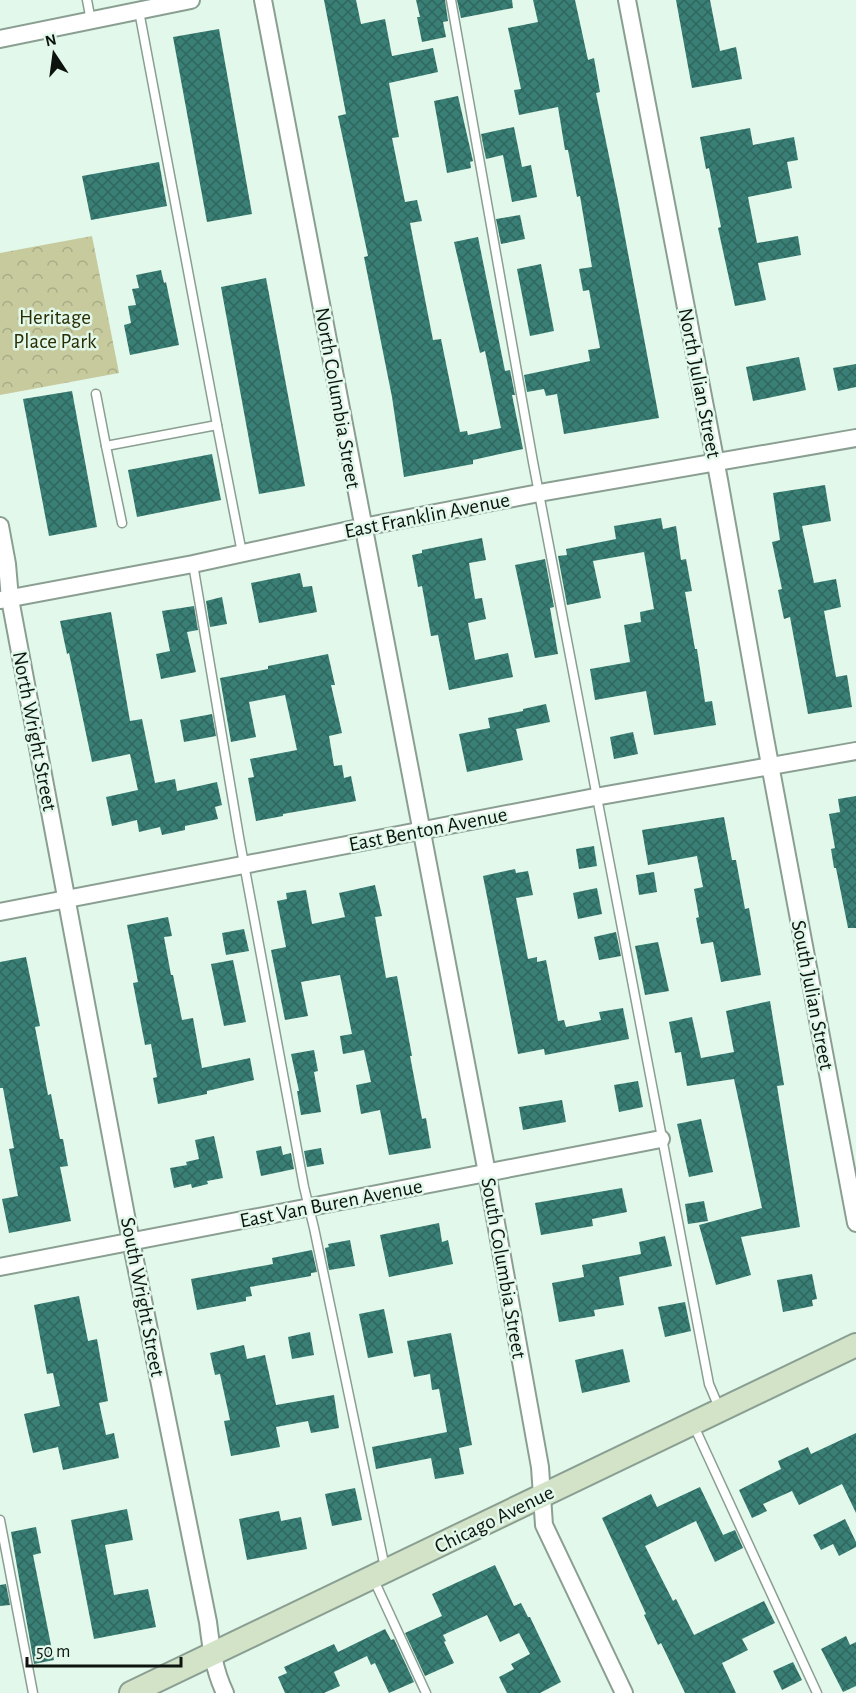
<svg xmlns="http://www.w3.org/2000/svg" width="856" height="1693" font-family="'Alegreya Sans',sans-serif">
<defs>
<pattern id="park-crowns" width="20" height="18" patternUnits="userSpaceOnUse" patternTransform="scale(1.5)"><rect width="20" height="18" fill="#c6ca9d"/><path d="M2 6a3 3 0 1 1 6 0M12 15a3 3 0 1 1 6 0" fill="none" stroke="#a9ad86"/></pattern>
<pattern id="building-cross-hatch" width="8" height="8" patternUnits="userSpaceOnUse" patternTransform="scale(1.5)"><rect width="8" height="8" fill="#3a7f75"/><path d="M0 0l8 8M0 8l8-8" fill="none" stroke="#2f675f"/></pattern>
</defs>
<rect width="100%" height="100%" fill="#e2f8ea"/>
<!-- park -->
<polygon fill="url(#park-crowns)" points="92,236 119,373 0,395 0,253"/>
<!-- building -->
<g fill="url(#building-cross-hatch)">
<polygon points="324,0 356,0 361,24 385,19 392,56 433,48 438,72 389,83 399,137 392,138 405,202 417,200 422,221 410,223 433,340 441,339 460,432 467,431 468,435 501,428 485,351 480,353 454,242 478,237 505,371 510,370 515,395 512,395 523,449 473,460 473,464 404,477 392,397 364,257 368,256 338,116 346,114"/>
<polygon points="416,0 445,0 448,21 443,22 446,37 422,42 417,17 420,17"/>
<polygon points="457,0 512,0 513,8 461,18"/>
<polygon points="533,0 575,0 588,60 594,58 600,92 596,93 618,200 659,418 564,434 557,394 546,396 544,389 527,392 524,375 590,361 588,350 600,348 589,290 583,291 579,269 592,267 580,196 577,197 568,150 565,150 558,107 519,115 514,90 521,89 508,28 538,22"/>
<polygon points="676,0 710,0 720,51 736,47 742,79 692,88"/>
<polygon points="219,29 252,214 207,222 173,37"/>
<polygon points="458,96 473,161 470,162 471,168 447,173 434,101"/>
<polygon points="514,127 522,167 531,165 537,197 512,202 503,155 486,159 481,134"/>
<polygon points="750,128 753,145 794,137 798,160 787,162 792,188 748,197 757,243 798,236 801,255 758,263 766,300 735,306 718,228 721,227 709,168 706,169 700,137"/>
<polygon points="159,162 167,206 91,220 82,176"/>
<polygon points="520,215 525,239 501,244 496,219"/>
<polygon points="541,264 554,331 530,336 517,269"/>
<polygon points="161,270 164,283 166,282 179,345 130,355 124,325 131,323 128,306 136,305 132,289 139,288 136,275"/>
<polygon points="266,278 305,486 259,494 221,287"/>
<polygon points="799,357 806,390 753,401 746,367"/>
<polygon points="856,364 856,387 838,391 833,368"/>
<polygon points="72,391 97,527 49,536 23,399"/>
<polygon points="212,454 221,500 137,517 128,470"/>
<polygon points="825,485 831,521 802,526 814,583 836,579 841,607 824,611 836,677 847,675 852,707 808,714 790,617 784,619 778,590 782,589 772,542 780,540 773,493"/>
<polygon points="661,518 663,529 676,526 681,560 686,559 692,591 685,592 695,649 697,649 705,702 712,701 716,725 654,735 646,691 595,700 590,669 630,662 624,625 641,622 640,612 654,609 644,552 593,561 601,598 567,605 558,556 567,555 566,549 616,539 614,526"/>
<polygon points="482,538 486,560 469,563 475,599 482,598 486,619 468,623 475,660 508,653 513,677 449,690 438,635 431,636 422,586 418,587 412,555 422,553 422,550"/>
<polygon points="545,559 554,607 550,608 558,654 535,658 515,565"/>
<polygon points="300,573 303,587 312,586 317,612 259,623 251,583"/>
<polygon points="222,597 227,624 210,627 206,601"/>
<polygon points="194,606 198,630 187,632 196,672 161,679 156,654 170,651 162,611"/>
<polygon points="111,612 130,721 142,719 155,783 175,779 177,791 217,782 222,805 215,807 218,819 185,826 185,830 162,835 160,827 139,832 137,820 112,826 106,797 138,790 130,754 92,762 69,653 67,654 60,621"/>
<polygon points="328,654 335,685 331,685 342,733 329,736 334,766 342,765 344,778 351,776 356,801 283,814 283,816 256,821 248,778 254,777 250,759 297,750 285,695 249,702 256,737 231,742 220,678 268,669 268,666"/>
<polygon points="546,704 550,722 516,729 523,760 467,772 459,734 490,728 488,718 523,711 523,709"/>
<polygon points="212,714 216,736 184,742 180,720"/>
<polygon points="633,732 638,754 614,759 610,737"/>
<polygon points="856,796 856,928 848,928 836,868 834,868 831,849 835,848 829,814 840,812 838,799"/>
<polygon points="724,817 732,860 736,860 745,909 749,908 761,975 721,982 713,942 701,944 696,918 699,917 694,889 703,887 697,856 648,865 642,830"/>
<polygon points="594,846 597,866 579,869 576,849"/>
<polygon points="515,869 516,873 528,871 533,895 516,898 528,959 537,957 537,962 546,960 558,1021 564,1020 566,1027 601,1020 599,1012 623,1008 629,1039 545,1055 544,1049 518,1054 483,876"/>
<polygon points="654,872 657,892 639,895 636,875"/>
<polygon points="375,885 382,916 375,917 386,978 397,976 412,1056 410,1056 422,1119 426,1118 431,1148 389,1155 380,1110 361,1114 356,1085 371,1082 364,1050 343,1054 340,1036 352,1034 340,975 301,982 308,1016 285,1020 271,950 286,947 277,901 287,899 286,893 306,890 312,924 345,917 339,893"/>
<polygon points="597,888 602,914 578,919 573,893"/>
<polygon points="168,917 172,936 164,937 171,975 173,975 182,1020 193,1018 202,1068 250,1058 254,1080 207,1091 207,1094 158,1104 153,1078 157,1077 151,1044 145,1045 133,983 138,982 127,925"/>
<polygon points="244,929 249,951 226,955 222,933"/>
<polygon points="616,932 621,956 599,960 594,937"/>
<polygon points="658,942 669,991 645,995 635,946"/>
<polygon points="26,957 40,1026 35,1027 48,1095 51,1094 60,1139 63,1139 68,1166 60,1167 71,1221 9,1233 2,1199 18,1196 9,1149 14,1148 3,1088 0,1088 0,962"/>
<polygon points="233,960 246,1022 224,1026 211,964"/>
<polygon points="770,1001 784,1085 777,1086 800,1227 741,1237 751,1275 716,1285 699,1225 762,1208 734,1079 687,1086 681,1052 675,1053 669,1022 692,1017 701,1058 734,1052 726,1011"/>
<polygon points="314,1050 318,1071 314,1072 321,1112 301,1115 297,1091 299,1091 291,1054"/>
<polygon points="638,1081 643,1107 619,1112 614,1085"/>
<polygon points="562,1100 566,1122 523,1130 519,1107"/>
<polygon points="701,1119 713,1172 689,1177 677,1124"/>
<polygon points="214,1136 223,1178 207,1181 208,1184 192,1188 191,1184 174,1188 170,1168 187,1165 186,1162 199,1159 195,1140"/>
<polygon points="281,1146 283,1155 291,1153 294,1169 261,1176 256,1151"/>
<polygon points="321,1148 324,1164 307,1167 304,1151"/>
<polygon points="622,1188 627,1212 592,1219 593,1226 541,1235 535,1203"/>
<polygon points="704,1201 708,1221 688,1224 685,1204"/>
<polygon points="439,1223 442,1242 448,1240 453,1264 389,1277 380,1235"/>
<polygon points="665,1236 672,1266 619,1277 624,1305 594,1310 595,1316 559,1322 552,1283 584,1277 582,1265 641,1254 639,1242"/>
<polygon points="350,1240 355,1266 329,1270 325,1248 329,1247 328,1244"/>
<polygon points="312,1250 317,1272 311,1273 311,1276 250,1287 252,1296 246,1297 246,1301 197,1310 191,1279 273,1264 272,1258"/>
<polygon points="812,1274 817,1299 812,1300 813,1306 783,1312 777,1280"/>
<polygon points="79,1296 88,1341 97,1339 108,1401 99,1403 106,1435 114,1433 119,1458 63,1470 58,1447 33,1453 24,1414 60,1406 53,1373 47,1374 34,1305"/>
<polygon points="685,1302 691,1331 665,1337 658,1307"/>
<polygon points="384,1309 393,1353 368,1358 359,1314"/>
<polygon points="310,1332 314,1355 292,1359 288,1337"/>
<polygon points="451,1333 472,1445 459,1448 464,1474 435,1479 431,1458 376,1469 372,1447 447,1432 439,1389 432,1390 430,1374 414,1377 407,1341"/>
<polygon points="244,1345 247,1359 265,1355 276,1405 334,1395 339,1428 311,1433 308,1421 276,1427 280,1447 231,1456 224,1421 230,1420 220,1374 215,1375 210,1353"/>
<polygon points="623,1349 630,1382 582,1393 575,1360"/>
<polygon points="856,1433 856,1513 842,1484 799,1505 792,1491 763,1504 767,1511 752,1518 739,1490 781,1469 778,1461 808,1447 811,1454"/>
<polygon points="700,1487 723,1535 735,1530 743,1548 715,1562 696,1521 645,1546 673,1601 676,1599 694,1635 764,1601 775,1623 742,1639 748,1650 722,1663 736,1693 685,1693 661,1643 658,1645 644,1615 646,1614 602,1518 651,1494 657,1507"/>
<polygon points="355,1488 362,1520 332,1526 325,1494"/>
<polygon points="127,1509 133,1540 105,1545 114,1595 148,1589 156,1627 94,1639 71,1520"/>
<polygon points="279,1511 281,1521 301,1517 307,1549 247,1560 239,1519"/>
<polygon points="845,1519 856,1542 856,1547 839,1556 833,1544 821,1550 813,1535"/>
<polygon points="36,1527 41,1553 33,1555 54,1660 34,1664 11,1532"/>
<polygon points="495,1565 514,1606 521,1603 528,1617 530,1617 561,1682 540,1693 507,1693 499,1677 514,1669 511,1664 530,1654 519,1633 500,1642 487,1615 443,1635 446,1641 444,1642 454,1663 425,1676 405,1633 442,1616 432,1594"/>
<polygon points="6,1584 10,1605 0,1606 0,1585"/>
<polygon points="385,1629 391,1640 394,1639 414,1682 389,1693 375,1663 371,1665 367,1656 334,1672 340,1686 324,1693 285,1693 278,1677 287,1673 284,1667 334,1644 338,1652"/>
<polygon points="846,1636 850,1645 856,1642 856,1686 843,1692 821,1649"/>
<polygon points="793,1662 802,1680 782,1690 773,1671"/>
</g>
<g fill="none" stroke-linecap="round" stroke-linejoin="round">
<defs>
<g id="service">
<polyline points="87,0 91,21"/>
<polyline points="451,0 533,462 709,1384 720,1410"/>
<polyline points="139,11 217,425"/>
<polyline points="96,394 106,446"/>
<polyline points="122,523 106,446 217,425 242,553"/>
<polyline points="193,564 239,837 304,1187 314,1228 385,1568"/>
<polyline points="693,1424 817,1693"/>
<polyline points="0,1520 33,1693"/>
<polyline points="373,1578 426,1693"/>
</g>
<g id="minor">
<polyline points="263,0 487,1173 540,1467 544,1525 624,1693"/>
<polyline points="627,0 719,480 765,738 856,1223"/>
<polyline points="0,39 191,0"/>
<path d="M0,526L7,564L10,599L127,1221L208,1622C211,1647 214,1670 225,1693"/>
<polyline points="1,600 193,564 363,527 539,493 856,438"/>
<polyline points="0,912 595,797 856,751"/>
<polyline points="0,1267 661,1139"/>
</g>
<polyline id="secondary" points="131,1693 856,1345"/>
</defs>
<!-- service casing -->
<use href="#service" stroke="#8a9f92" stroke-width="11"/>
<!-- minor casing -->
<use href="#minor" stroke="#8a9f92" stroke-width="20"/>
<!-- secondary casing -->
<use href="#secondary" stroke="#8a9f92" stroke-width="26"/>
<!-- service -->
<use href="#service" stroke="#fff" stroke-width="8"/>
<!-- minor -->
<use href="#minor" stroke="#fff" stroke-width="16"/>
<!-- secondary -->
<use href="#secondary" stroke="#d2e3c8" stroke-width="22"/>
</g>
<g text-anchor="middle" stroke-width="5" stroke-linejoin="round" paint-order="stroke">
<!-- park labels -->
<g font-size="21" fill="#2b2d02" stroke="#e2f8ea">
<text x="55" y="324">Heritage<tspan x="55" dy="24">Place Park</tspan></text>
</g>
<!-- street labels -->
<g font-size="21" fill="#0d1410" stroke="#e2f8ea">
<text transform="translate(700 383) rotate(79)" y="7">North Julian Street</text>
<text transform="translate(338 398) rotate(80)" y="7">North Columbia Street</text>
<text transform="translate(427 515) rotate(-11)" y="7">East Franklin Avenue</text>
<text transform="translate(35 731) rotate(79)" y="7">North Wright Street</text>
<text transform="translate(428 829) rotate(-11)" y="7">East Benton Avenue</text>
<text transform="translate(813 995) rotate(79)" y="7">South Julian Street</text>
<text transform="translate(331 1203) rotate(-11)" y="7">East Van Buren Avenue</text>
<text transform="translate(504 1268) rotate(80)" y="7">South Columbia Street</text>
<text transform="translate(143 1297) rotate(79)" y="7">South Wright Street</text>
<text transform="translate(494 1519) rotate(-26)" y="7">Chicago Avenue</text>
</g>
</g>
<!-- north arrow -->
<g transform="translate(54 54) rotate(347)" stroke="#e2f8ea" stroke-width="4.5" paint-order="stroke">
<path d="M0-4.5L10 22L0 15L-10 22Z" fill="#0d1410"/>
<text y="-9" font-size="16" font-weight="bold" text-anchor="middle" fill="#0d1410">N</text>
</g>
<!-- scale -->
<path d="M27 1657v9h154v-9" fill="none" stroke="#0d1410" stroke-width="3"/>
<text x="36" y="1657" font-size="18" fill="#0d1410" stroke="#e2f8ea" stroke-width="4.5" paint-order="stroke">50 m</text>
</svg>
